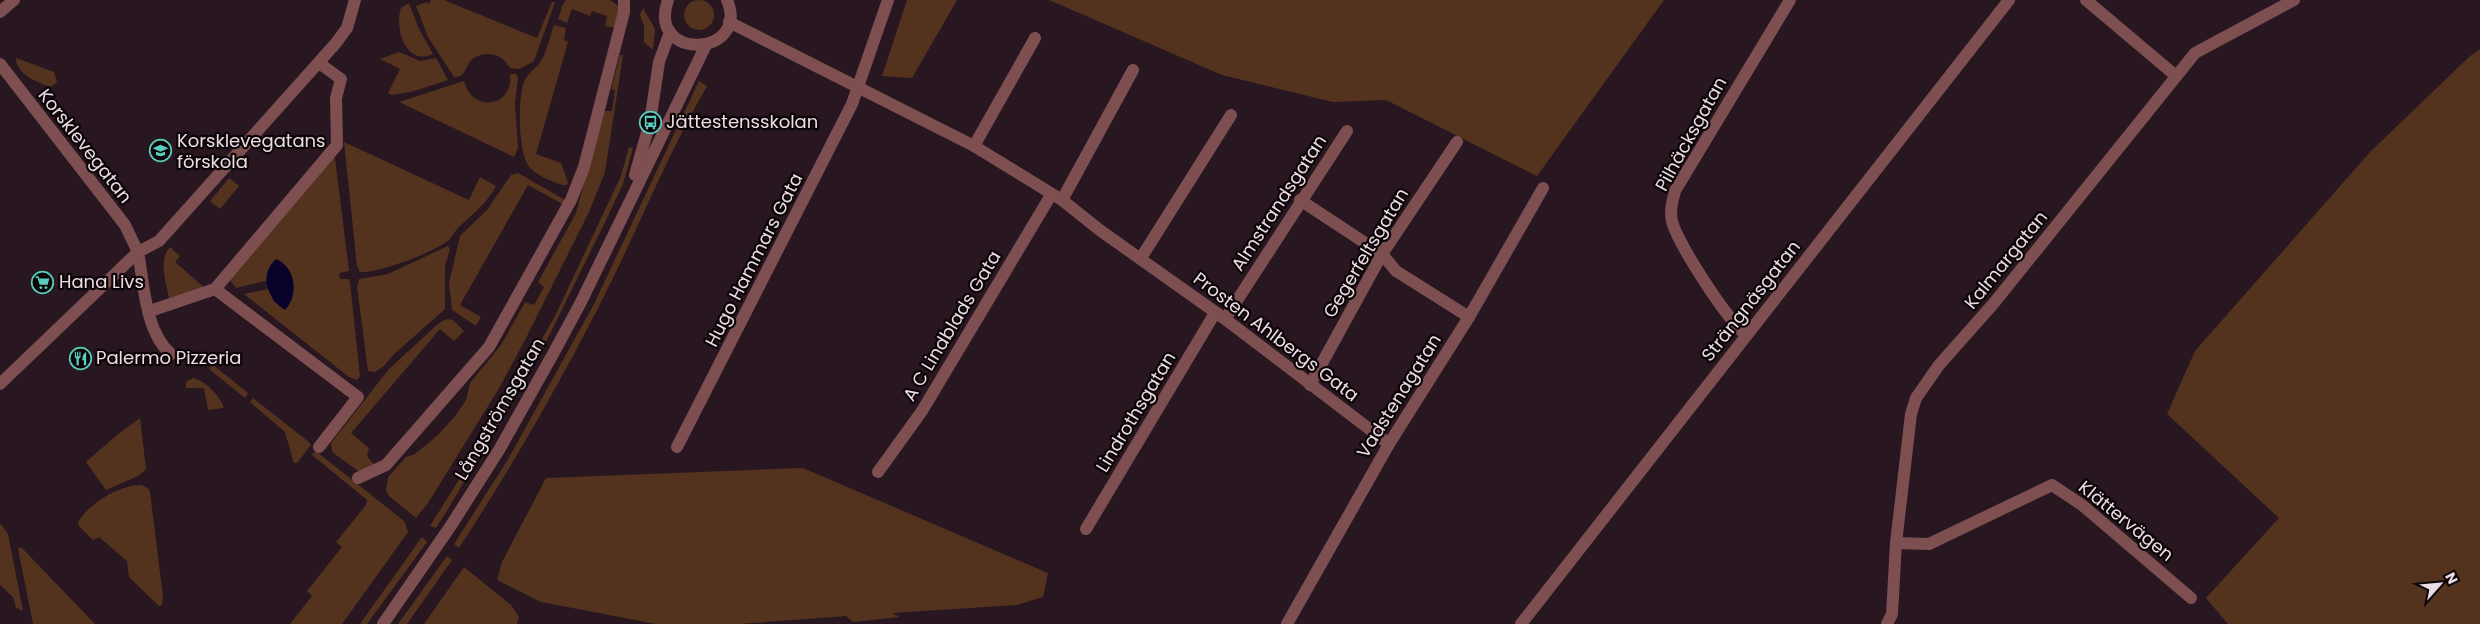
<svg xmlns="http://www.w3.org/2000/svg" width="2480" height="624" font-family="Poppins,sans-serif">
<rect width="100%" height="100%" fill="#281620"/>
<!-- green -->
<g fill="#54331e">
<path d="M431,0H444L537,38L552,2H555L534,61L519,69L510,68C502,53 486,50 472,59C465,67 465,78 454,77L428,37L416,6L427,2L428,5Z"/>
<polygon points="566,0 610,0 620,7 615,28 605,26 607,16 592,11 590,16 572,9 567,23 558,19 563,4"/>
<polygon points="907,0 957,0 912,78 882,76"/>
<polygon points="1049,0 1664,0 1537,176 1386,100 1333,102 1222,75"/>
<circle cx="699" cy="15" r="15"/>
<path d="M409,3L419,29L433,54C406,67 394,28 401,8Z"/>
<polygon points="643,8 655,29 653,50 644,42 644,26 640,15"/>
<path d="M554,25L566,28L564,40L568,42L536,154L561,163L568,182L567,185H564C554,183 533,174 528,165C518,149 518,99 524,82C528,72 536,69 541,61C547,51 550,37 554,25Z"/>
<polygon points="2480,49 2480,624 2228,624 2206,598 2279,518 2167,414 2195,351 2371,151 2470,56"/>
<polygon points="399,52 420,61 436,58 448,80 411,92 391,95 388,93 400,69 380,59"/>
<polygon points="620,55 623,55 605,172 589,212 523,344 498,390 428,503 416,518 389,496 386,490 388,477 406,457 415,454 438,435 456,415 466,400 470,383 501,345 525,302 534,305 544,287 538,282 576,213 603,111 612,111 615,90 611,89"/>
<path d="M16,58L54,72L57,82L51,87C38,83 16,74 16,58Z"/>
<path d="M510,74H516L518,78L515,104L518,148L514,157L399,102L464,81C472,114 514,107 510,74Z"/>
<path d="M699,81L707,86L706,88C670,150 643,217 611,282C566,373 515,462 459,548L454,544L507,461L593,306Z"/>
<path d="M344,142L469,200L480,177L496,186C487,204 471,215 457,229C454,232 453,236 450,239C438,251 377,274 360,272L357,266Z"/>
<polygon points="629,147 633,148 623,184 607,218 542,350 451,504 436,528 430,526 500,414 556,314 621,176"/>
<polygon points="335,158 349,271 339,273 340,279 349,279 350,282 360,376 357,380 349,377 244,294 268,289 274,302 286,309 268,269 266,281 236,288 230,280 332,159"/>
<polygon points="518,173 567,201 566,206 528,185 460,305 481,317 476,326 452,310 449,283 460,236 487,210 511,175"/>
<polygon points="229,178 239,186 220,209 210,201"/>
<polygon points="448,246 450,249 445,266 445,309 393,355 384,366 375,372 368,371 357,287 359,279 388,274"/>
<path d="M170,247L180,256L175,262L205,288L169,298C166,282 158,261 170,247Z"/>
<polygon points="447,319 453,320 464,331 454,341 440,329 351,433 369,448 367,456 374,465 365,476 332,452 331,443 389,369 439,323"/>
<polygon points="212,364 248,393 245,398 209,369"/>
<path d="M193,378C206,381 220,396 224,408L208,410L204,388H186V382Z"/>
<polygon points="253,398 310,443 311,445 297,463 294,463 293,460 285,432 250,402"/>
<polygon points="140,418 146,469 138,476 106,490 86,462 117,435"/>
<polygon points="317,452 404,521 408,532 342,624 290,624 312,596 307,591 342,547 336,542 366,505 367,500 311,454"/>
<polygon points="803,468 1048,573 1043,597 1017,605 892,613 900,617 853,622 846,616 739,624 656,624 541,602 497,580 502,562 546,478"/>
<path d="M141,485L148,488L150,492L163,597L162,605L159,606L129,577L127,561L99,537L93,540L79,526L78,522C90,503 119,485 141,485Z"/>
<polygon points="0,523 8,534 23,611 16,608 13,597 0,585"/>
<polygon points="422,537 427,542 367,624 360,624"/>
<polygon points="21,547 95,624 33,624 18,549"/>
<polygon points="447,556 452,560 407,624 398,624"/>
<polygon points="464,567 511,605 519,617 517,624 424,624"/>
</g>
<!-- water -->
<path fill="#08012a" d="M276,259C296,267 299,296 285,310C267,299 259,274 276,259Z"/>
<g fill="none" stroke-linecap="round" stroke-linejoin="round">
<!-- service -->
<g stroke="#7e4f50" stroke-width="12">
<polyline points="319,63 341,79 336,98 337,145 215,289 358,397 319,447"/>
<polyline points="150,311 215,289"/>
<path d="M171,354C145,332 144,284 138,252L159,241L336,43L347,28L355,0"/>
<polyline points="358,478 386,465 489,347 571,200 584,167 624,12 624,0"/>
</g>
<!-- minor -->
<g stroke="#7e4f50" stroke-width="12">
<polyline points="2086,0 2176,76"/>
<polyline points="0,12 14,0"/>
<polyline points="729,22 974,146 1062,200 1101,231 1225,319 1389,444"/>
<polyline points="0,64 125,225 138,252 0,384"/>
<polyline points="974,146 1035,38"/>
<polyline points="1062,200 1133,70"/>
<polyline points="1300,200 1382,254 1396,271 1469,317"/>
<polyline points="1141,258 1231,115"/>
<polyline points="1225,319 1347,131"/>
<path d="M1746,335C1726,318 1683,251 1673,225C1669,214 1672,202 1675,191L1790,0"/>
<polyline points="1310,385 1382,254 1457,142"/>
<polyline points="677,447 852,104 888,0"/>
<polyline points="878,472 922,411 1051,195"/>
<polyline points="1086,529 1215,313"/>
<polyline points="1896,543 1929,544 2052,485 2082,505 2191,598"/>
<polyline points="1287,624 1389,444 1469,317 1543,188"/>
<polyline points="1521,624 2009,0"/>
<polyline points="1887,624 1892,614 1896,543 1911,414 1916,398 1939,365 1994,303 2195,53 2294,0"/>
</g>
<!-- tertiary -->
<g stroke="#7e4f50" stroke-width="12">
<path d="M668,0C646,62 751,57 727,0"/>
<polyline points="635,175 650,122 659,62 670,32"/>
<polyline points="383,624 450,527 499,450 553,354 580,304 706,45"/>
</g>
</g>
<!-- icons -->
<defs>
<symbol id="bus-ring" viewBox="-11 -11 22 22"><circle r="9.5" fill="#0c0508" stroke="#5acebe" stroke-width="1.5"/><path d="M-5-6H5V4H4V6H2V4H-2V6H-4V4H-5ZM-3.5-4V0h7V-4ZM-3.5 1.2v1.5H-2V1.2ZM2 1.2v1.5H3.5V1.2Z" fill="#5acebe"/></symbol>
<symbol id="school-ring" viewBox="-11 -11 22 22"><circle r="9.5" fill="#0c0508" stroke="#5acebe" stroke-width="1.5"/><path d="M0-5L7-2L0 1L-7-2ZM-4 1L0 2.5L4 1V4Q0 6-4 4Z" fill="#5acebe"/></symbol>
<symbol id="supermarket-ring" viewBox="-11 -11 22 22"><circle r="9.5" fill="#0c0508" stroke="#5acebe" stroke-width="1.5"/><path d="M-6-5.5h2.5l.6 2H6L4.5 2H-2.5L-4.4-4H-6ZM-1.5 3.2a1.3 1.3 0 1 0 .1 0ZM3 3.2a1.3 1.3 0 1 0 .1 0Z" fill="#5acebe"/></symbol>
<symbol id="restaurant-ring" viewBox="-11 -11 22 22"><circle r="9.5" fill="#0c0508" stroke="#5acebe" stroke-width="1.5"/><path d="M-5-6h1v4h1v-4h1v4h1v-4h1v5L-1.5 .5V6h-2V.5L-5-1ZM5-6V6H3V1.5H1.5Q1.5-4 5-6Z" fill="#5acebe"/></symbol>
</defs>
<g fill-rule="evenodd">
<use href="#bus-ring" x="638" y="110" width="25" height="25"/>
<use href="#school-ring" x="148" y="138" width="25" height="25"/>
<use href="#supermarket-ring" x="30" y="270" width="25" height="25"/>
<use href="#restaurant-ring" x="68" y="346" width="25" height="25"/>
</g>
<g text-anchor="middle" stroke-width="4.5" stroke-linejoin="round" paint-order="stroke">
<!-- poi labels -->
<g font-size="18" fill="#eadde3" stroke="#0c0508" text-anchor="start">
<text x="666" y="128">Jättestensskolan</text>
<text x="177" y="147">Korsklevegatans<tspan x="177" dy="21">förskola</tspan></text>
<text x="59" y="288">Hana Livs</text>
<text x="96" y="364">Palermo Pizzeria</text>
</g>
<!-- street labels -->
<g font-size="18" fill="#eadde3" stroke="#0c0508">
<text transform="translate(1691 134) rotate(-61)" y="6">Pilhäcksgatan</text>
<text transform="translate(85 146) rotate(52)" y="6">Korsklevegatan</text>
<text transform="translate(1279 203) rotate(-57)" y="6">Almstrandsgatan</text>
<text transform="translate(1366 253) rotate(-59)" y="6">Gegerfeltsgatan</text>
<text transform="translate(754 260) rotate(-63)" y="6">Hugo Hammars Gata</text>
<text transform="translate(2006 260) rotate(-51)" y="6">Kalmargatan</text>
<text transform="translate(1751 301) rotate(-52)" y="6">Strängnäsgatan</text>
<text transform="translate(952 326) rotate(-59)" y="6">A C Lindblads Gata</text>
<text transform="translate(1276 337) rotate(37)" y="6">Prosten Ahlbergs Gata</text>
<text transform="translate(1399 396) rotate(-58)" y="6">Vadstenagatan</text>
<text transform="translate(500 409) rotate(-60)" y="6">Långströmsgatan</text>
<text transform="translate(1136 412) rotate(-59)" y="6">Lindrothsgatan</text>
<text transform="translate(2126 521) rotate(39)" y="6">Klättervägen</text>
</g>
</g>
<!-- north arrow -->
<g transform="translate(2440 584) rotate(63)" stroke="#0c0508" stroke-width="4" paint-order="stroke">
<path d="M0-4L9 19L0 12L-9 19Z" fill="#eadde3"/>
<text y="-8" font-size="14" font-weight="bold" text-anchor="middle" fill="#eadde3">N</text>
</g>
</svg>
